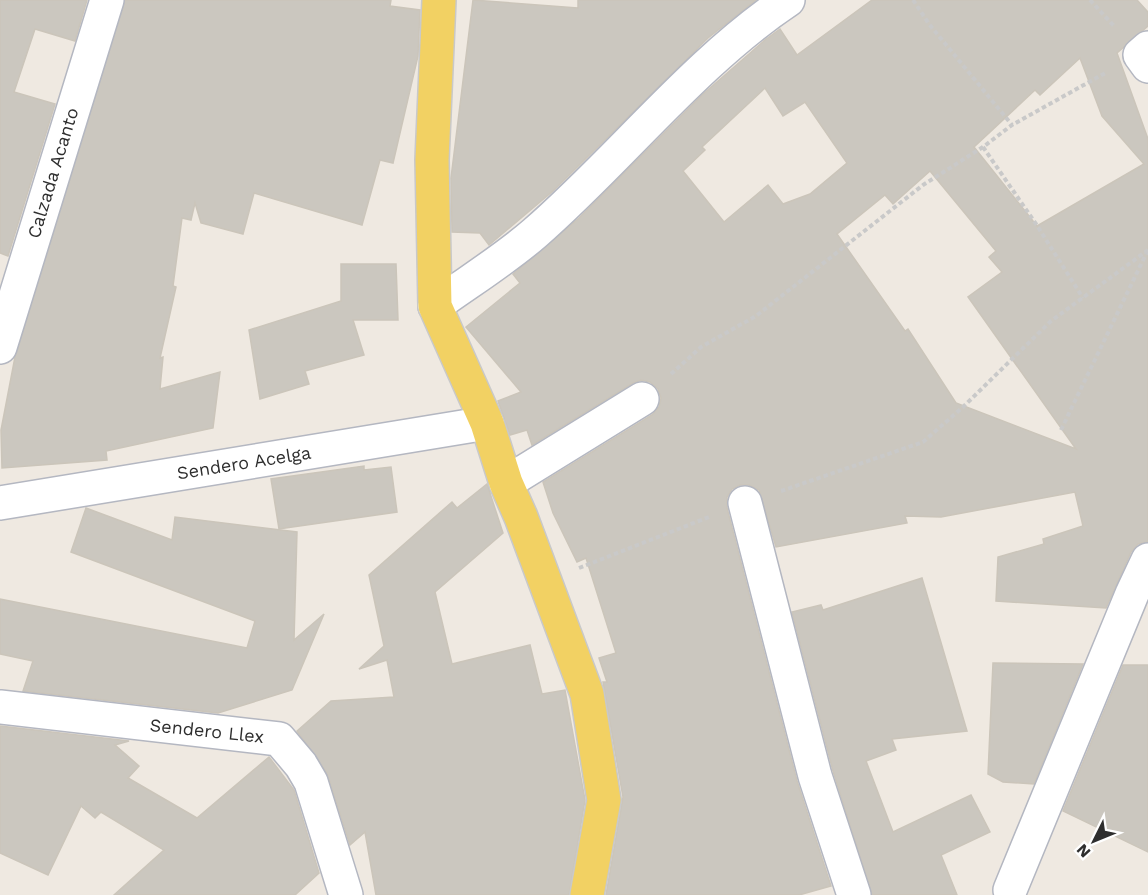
<svg xmlns="http://www.w3.org/2000/svg" width="1148" height="895" font-family="'Work Sans',sans-serif">
<rect width="100%" height="100%" fill="#efe9e1"/>
<!-- building -->
<g fill="#cbc7bf" stroke="#cbc5ba" stroke-width="1.5" fill-rule="evenodd">
<polygon points="0,0 87,0 75,41 35,29 14,92 55,104 8,256 0,253"/>
<polygon points="125,0 391,0 390,6 420,10 418,56 393,163 380,160 362,225 254,193 243,234 201,223 195,203 191,220 182,218 173,286 176,287 160,358 163,357 160,389 220,372 213,428 106,451 107,460 2,468 1,430 15,357"/>
<polygon points="473,0 578,8 578,0 756,0 708,38 553,191 489,245 480,233 452,232 451,178"/>
<path d="M872,0H1137L1148,12V26L1117,53L1148,139V542L1138,544L1131,552L1106,608L996,601L998,557L1044,544L1043,539L1083,526L1075,492L941,517L905,516L907,523L776,547L759,490L749,485H740L732,489L727,497V508L797,781L831,886L799,895H606L623,797L603,682H607L599,658L616,653L586,558L577,562L553,513L543,482L652,415L659,407L661,398L658,389L650,382L641,380L633,383L532,445L527,430L510,435L498,401L521,392L466,327L520,283L513,274L579,218L702,95L765,40L780,29L797,55ZM1080,58L1102,116L1144,164L1037,226L974,147L1035,90L1040,95ZM765,88L783,116L805,102L847,163L810,194L783,204L768,185L724,222L683,171L705,150L702,147ZM930,171L996,251L989,257L1002,272L968,297L1076,449L956,403L908,329L905,331L837,234L885,195L893,204Z"/>
<polygon points="341,264 396,264 398,320 353,320 364,355 305,371 309,384 260,399 249,330 341,301"/>
<polygon points="364,466 364,470 391,467 397,512 279,529 271,479"/>
<polygon points="487,484 503,533 435,592 452,664 530,645 542,694 565,690 585,800 569,895 376,895 365,832 350,845 327,773 297,731 331,701 394,697 387,660 359,669 384,646 369,575 452,502 457,508"/>
<polygon points="86,508 172,540 175,517 297,532 294,640 324,614 292,690 218,713 23,691 33,661 0,654 0,599 247,648 255,621 71,552"/>
<polygon points="922,578 967,731 892,739 896,750 866,761 893,832 971,795 990,832 941,855 957,895 872,895 833,771 792,612 821,605 823,610"/>
<polygon points="993,663 1083,664 1034,784 1003,782 988,774"/>
<polygon points="1123,665 1148,665 1148,852 1063,811"/>
<polygon points="0,726 129,741 115,745 139,766 128,778 197,818 269,757 294,790 319,873 295,895 114,895 164,850 101,812 95,818 81,806 48,875 0,853"/>
</g>
<g fill="none" stroke-linecap="round" stroke-linejoin="round">
<defs>
<g id="minor">
<polyline points="1148,48 1140,55 1148,66"/>
<path d="M435,306C468,282 504,260 535,233C619,160 695,62 788,0"/>
<polyline points="0,347 107,0"/>
<polyline points="506,483 642,399"/>
<polyline points="0,503 487,423"/>
<polyline points="745,503 815,776 854,895"/>
<polyline points="0,707 279,739 301,765 311,782 346,895"/>
<polyline points="1010,890 1132,594 1148,560"/>
</g>
<polyline id="major" points="439,0 432,160 435,306 487,423 506,483 521,517 587,694 604,800 587,895"/>
</defs>
<!-- minor casing -->
<use href="#minor" stroke="#b4b7c1" stroke-width="36"/>
<!-- major casing -->
<use href="#major" stroke="#c9c9c9" stroke-width="36"/>
<!-- path -->
<g stroke="#c9c9c9" stroke-width="4" stroke-dasharray="4.5 3" stroke-linecap="butt">
<polyline points="913,0 929,24 1012,125"/>
<polyline points="1090,0 1114,26"/>
<polyline points="983,147 1036,224 1083,298"/>
<polyline points="671,374 701,347 756,316 923,185 983,147 1012,125 1107,72"/>
<polyline points="1061,430 1147,252"/>
<polyline points="781,491 923,442 963,407 1051,321 1148,250"/>
<polyline points="579,568 709,517"/>
</g>
<!-- minor -->
<use href="#minor" stroke="#fff" stroke-width="33"/>
<!-- major -->
<use href="#major" stroke="#f2d163" stroke-width="33"/>
</g>
<g text-anchor="middle" stroke-width="4.5" stroke-linejoin="round" paint-order="stroke">
<!-- street labels -->
<g font-size="18" fill="#2e2e2e" stroke="#fff">
<text transform="translate(53 173) rotate(-73)" y="6">Calzada Acanto</text>
<text transform="translate(244 463) rotate(-9)" y="6">Sendero Acelga</text>
<text transform="translate(207 731) rotate(6)" y="6">Sendero Llex</text>
</g>
</g>
<!-- north arrow -->
<g transform="translate(1094 841) rotate(227)" stroke="#ffffff" stroke-width="4.5" paint-order="stroke">
<path d="M0-4.5L10 22L0 15L-10 22Z" fill="#2e2e2e"/>
<text y="-9" font-size="16" font-weight="bold" text-anchor="middle" fill="#2e2e2e">N</text>
</g>
</svg>
